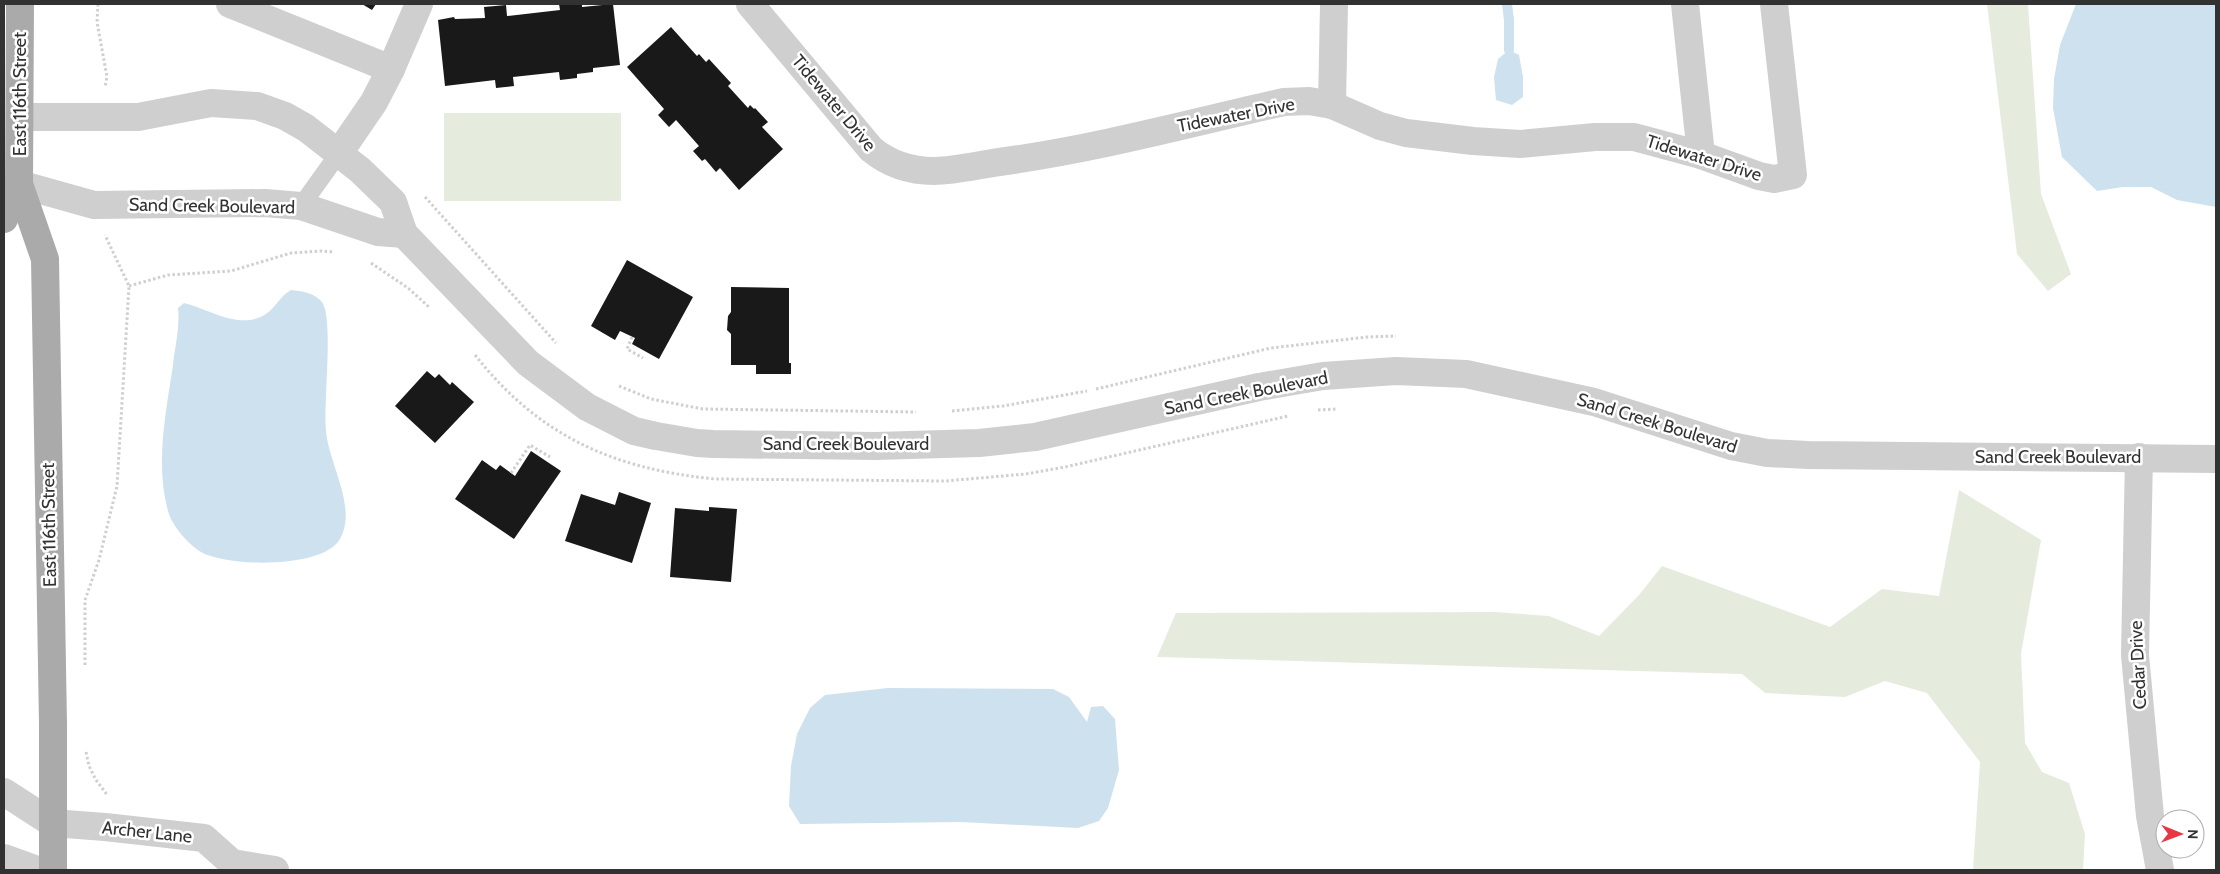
<svg xmlns="http://www.w3.org/2000/svg" width="2220" height="874" font-family="Cabin,sans-serif">
<rect width="100%" height="100%" fill="#fff"/>
<!-- green -->
<g fill="#e5ecde">
<polygon points="1987,4 2028,4 2041,194 2071,274 2048,291 2017,254"/>
<rect x="444" y="113" width="177" height="88"/>
<polygon points="1959,490 2041,540 2021,654 2025,743 2042,772 2069,783 2085,834 2083,870 1973,870 1980,762 1927,693 1885,681 1845,697 1765,693 1742,674 1157,657 1176,613 1495,612 1549,616 1599,636 1639,595 1662,566 1830,627 1882,589 1939,596"/>
</g>
<!-- water -->
<g fill="#cee1ee">
<polygon points="2076,4 2216,4 2216,207 2177,200 2151,187 2123,187 2097,191 2062,157 2053,108 2054,79 2060,45"/>
<polygon points="1509,50 1519,55 1523,77 1523,97 1512,105 1496,100 1494,77 1498,59"/>
<path d="M291,290C301,291 315,293 322,302C334,319 323,403 326,430C328,463 358,507 340,539C323,569 227,567 201,552C188,544 172,526 168,511C155,464 166,412 173,365C175,346 180,327 178,308L184,303C209,309 240,331 266,314C276,307 280,296 291,290Z"/>
<polygon points="888,688 1053,689 1069,697 1087,722 1091,707 1103,706 1115,719 1119,770 1108,808 1099,821 1078,828 961,822 800,824 789,806 791,766 797,734 810,708 825,695"/>
</g>
<g fill="none" stroke-linecap="round" stroke-linejoin="round">
<!-- stream -->
<polyline stroke="#cee1ee" stroke-width="10" points="1507,4 1509,20 1509,50"/>
</g>
<!-- building -->
<g fill="#191919">
<polygon points="362,4 376,4 372,10"/>
<polygon points="559,4 582,4 582,7 613,4 620,65 593,68 593,72 577,74 577,78 560,80 559,72 513,77 514,86 496,88 495,80 445,86 438,20 454,17 455,19 485,18 484,7 506,5 507,16 560,10"/>
<polygon points="671,27 697,56 699,54 706,62 709,59 731,83 728,86 748,108 750,105 754,109 755,108 768,122 762,127 783,149 739,190 720,168 716,172 705,159 702,161 693,151 699,146 676,120 669,127 658,115 664,109 627,67"/>
<polygon points="627,260 693,297 659,359 632,344 635,338 620,331 615,340 591,326"/>
<polygon points="731,287 789,288 789,363 791,363 791,374 756,374 756,365 731,365 731,334 727,330 728,316 731,312"/>
<polygon points="427,371 435,378 439,374 450,385 452,382 474,402 435,443 395,406"/>
<polygon points="531,451 561,471 514,539 455,499 482,460 496,470 500,465 515,476"/>
<polygon points="619,492 651,503 632,563 565,541 581,494 615,505"/>
<polygon points="709,507 737,509 731,582 670,577 675,508 709,511"/>
</g>
<g fill="none" stroke-linecap="round" stroke-linejoin="round">
<!-- path -->
<g stroke="#cfcfcf" stroke-width="3" stroke-dasharray="2.5 2.5" stroke-linecap="butt">
<polyline points="98,4 97,22 107,77 105,87"/>
<polyline points="425,197 556,343"/>
<polyline points="371,263 408,288 429,307"/>
<polyline points="129,286 168,275 231,271 291,253 321,251 334,252"/>
<polyline points="632,337 627,349 643,358"/>
<path d="M475,355C539,436 613,469 715,479L945,481L1026,474L1065,467L1288,416"/>
<polyline points="619,386 651,399 703,409 916,412"/>
<polyline points="1096,389 1271,348 1367,337 1396,336"/>
<polyline points="1318,410 1337,409"/>
<polyline points="952,411 1003,406 1087,391"/>
<polyline points="511,473 530,445 550,457"/>
<polyline points="85,665 85,600 99,560 117,486 129,286 105,235"/>
<polyline points="86,752 89,766 96,780 108,796"/>
</g>
<!-- lane -->
<polyline stroke="#cfcfcf" stroke-width="18" points="301,206 339,153"/>
<!-- street -->
<g stroke="#cfcfcf" stroke-width="28">
<polyline points="230,4 391,69"/>
<path d="M750,4L871,149C889,164 911,171 934,171C957,171 982,164 1006,161C1099,148 1191,123 1284,102L1309,101L1332,105L1380,126L1406,133L1473,141L1520,144L1595,137H1634L1701,155L1759,176L1774,179L1793,175L1774,4"/>
<polyline points="1685,4 1701,155"/>
<polyline points="1332,105 1334,4"/>
<polyline points="20,117 138,117 211,103 257,106 285,116 306,128 360,170 393,202 404,234 528,363 587,407 634,431 656,436 697,443 713,444 875,446 979,443 1035,437 1259,387 1323,376 1396,371 1466,374 1594,402 1731,446 1767,453 1808,455 2216,459"/>
<polyline points="339,153 374,102 391,69 419,4"/>
<polyline points="19,184 94,205 265,203 301,206 378,232 404,234"/>
<polyline points="2139,457 2135,655 2150,816 2160,870"/>
<polyline points="4,792 52,823 105,827 204,838 232,863 275,870"/>
<polyline points="4,858 37,870"/>
</g>
<!-- primary -->
<g stroke="#aaa" stroke-width="28">
<polyline points="20,4 19,184 45,259 53,724 53,870"/>
<polyline points="4,219 19,184"/>
</g>
</g>
<g text-anchor="middle" stroke-width="5" stroke-linejoin="round" paint-order="stroke">
<!-- street labels -->
<g font-size="18" fill="#323232" stroke="#fff">
<text transform="translate(20 94) rotate(-90)" y="6">East 116th Street</text>
<text transform="translate(834 103) rotate(50)" y="6">Tidewater Drive</text>
<text transform="translate(1236 115) rotate(-11)" y="6">Tidewater Drive</text>
<text transform="translate(1704 158) rotate(17)" y="6">Tidewater Drive</text>
<text transform="translate(212 206) rotate(1)" y="6">Sand Creek Boulevard</text>
<text transform="translate(1246 393) rotate(-11)" y="6">Sand Creek Boulevard</text>
<text transform="translate(1657 423) rotate(17)" y="6">Sand Creek Boulevard</text>
<text x="846" y="450">Sand Creek Boulevard</text>
<text x="2058" y="463">Sand Creek Boulevard</text>
<text transform="translate(49 525) rotate(-91)" y="6">East 116th Street</text>
<text transform="translate(2138 665) rotate(-93)" y="6">Cedar Drive</text>
<text transform="translate(147 832) rotate(6)" y="6">Archer Lane</text>
</g>
</g>
<!-- border -->
<rect width="2220" height="874" fill="none" stroke="#323232" stroke-width="10"/>
<!-- north arrow -->
<g transform="translate(2180 834) rotate(91)"><circle r="24" fill="#ffffff" stroke="#adadad"/>
<path d="M0-4L9 19L0 12L-9 19Z" fill="#e83643"/>
<text y="-8" font-size="14" font-weight="bold" text-anchor="middle" fill="#323232">N</text>
</g>
</svg>
